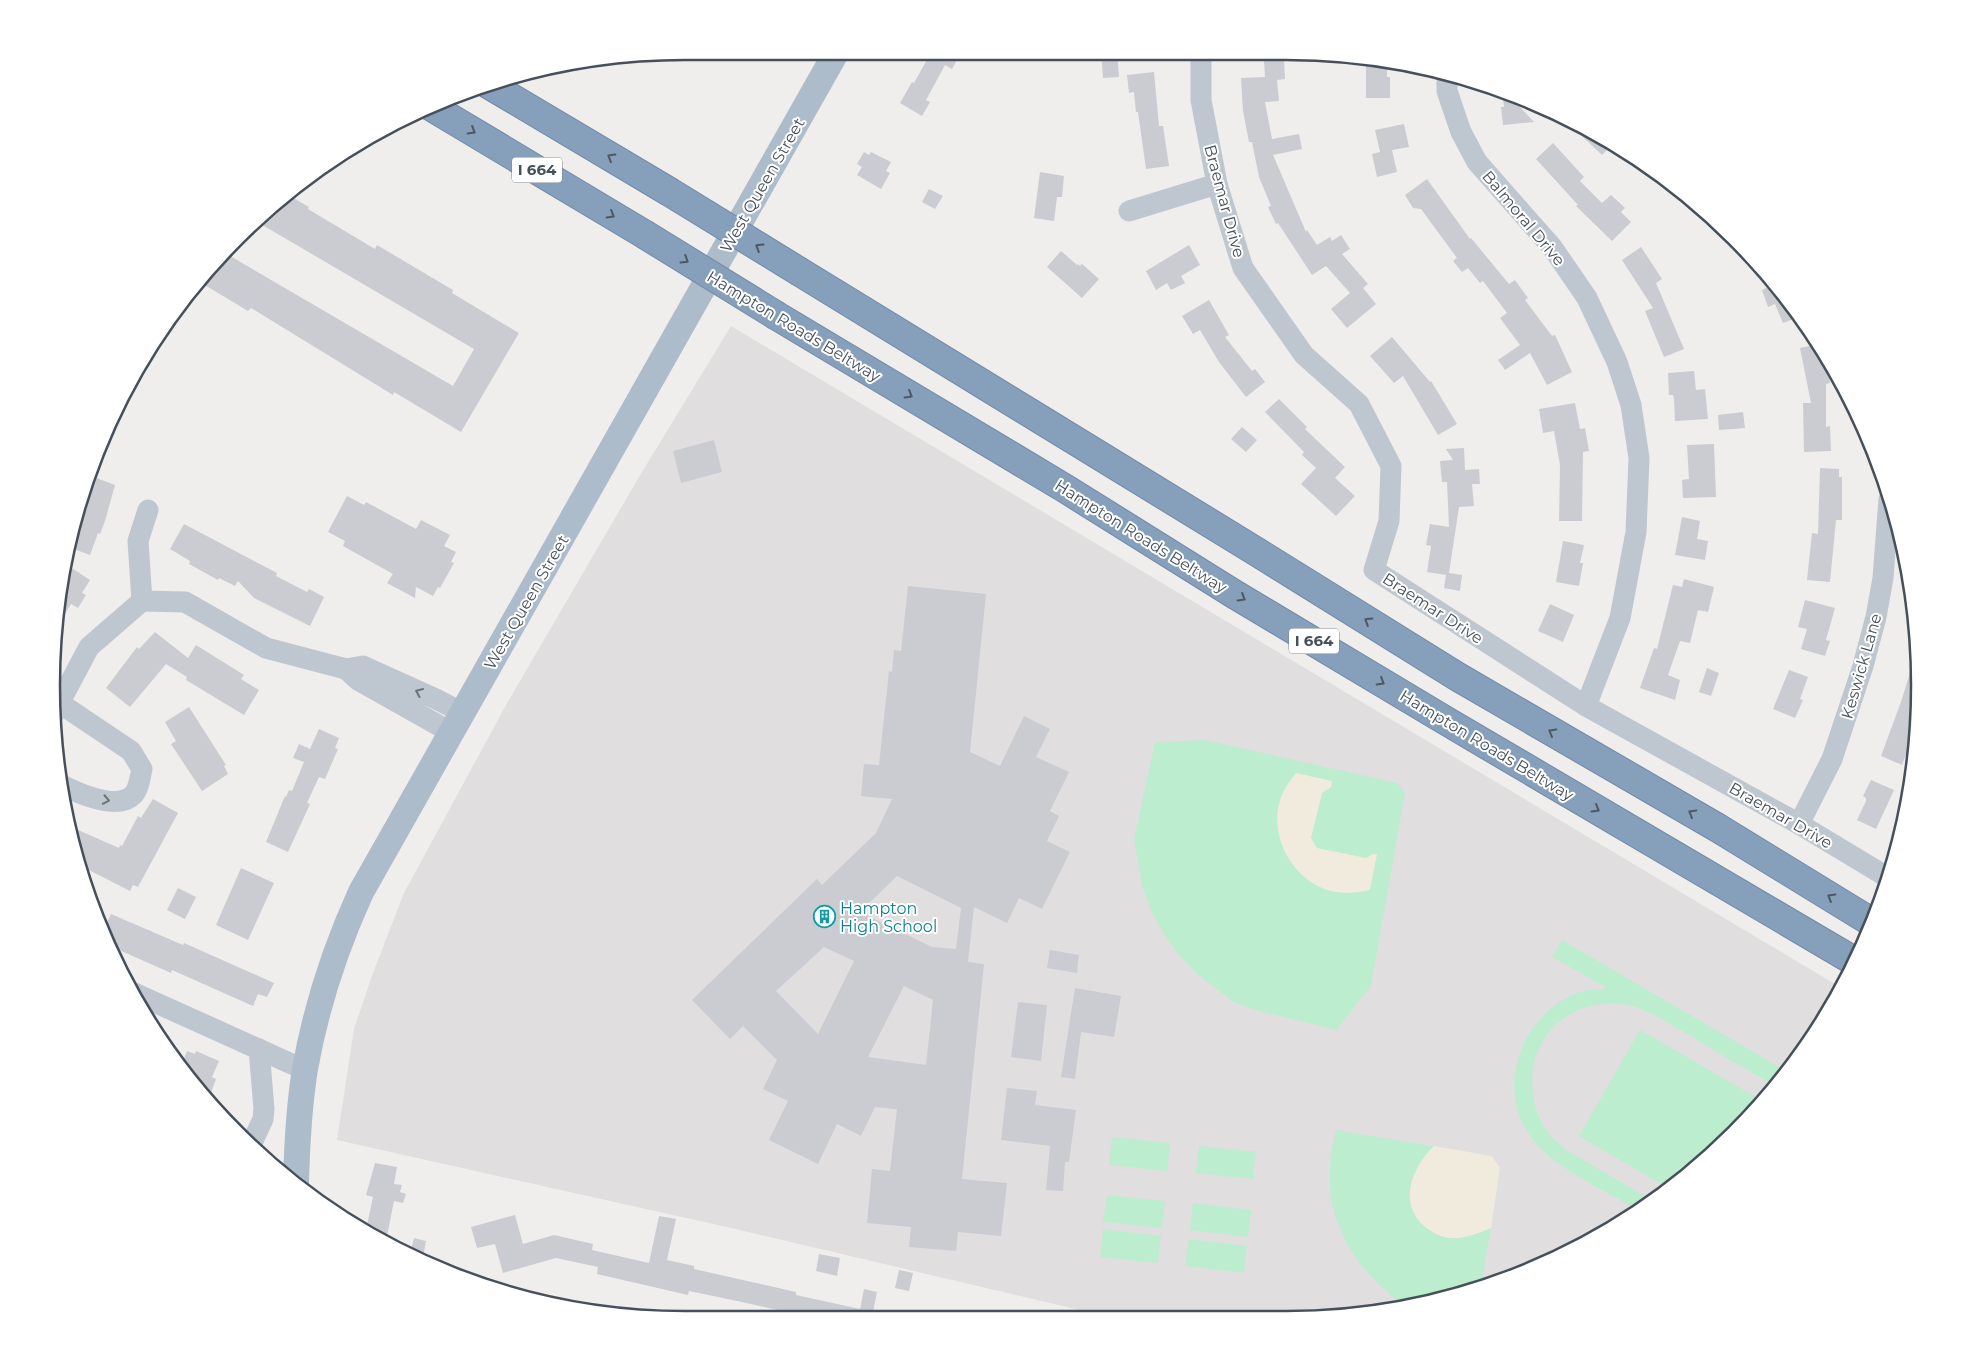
<svg xmlns="http://www.w3.org/2000/svg" width="1971" height="1371" font-family="Montserrat,sans-serif">
<rect width="100%" height="100%" fill="#f0eded"/>
<!-- education -->
<polygon fill="#e1dedf" points="731,326 1840,987 1813,1038 1734,1134 1638,1213 1566,1254 1409,1308 1286,1320 1139,1320 1084,1311 731,1228 337,1140 354,1029 373,973 404,893 506,705 639,477"/>
<!-- green -->
<g fill="#bcedcf">
<polygon points="1205,740 1397,783 1405,793 1371,986 1336,1030 1251,1009 1232,1001 1196,973 1178,954 1162,931 1150,908 1142,885 1134,839 1155,742"/>
<path d="M1562,940L1786,1071L1774,1085C1745,1069 1717,1052 1689,1035C1669,1024 1650,1010 1628,1005C1572,995 1526,1036 1533,1092C1534,1102 1536,1113 1541,1121C1546,1131 1554,1140 1563,1148L1653,1201L1640,1211C1606,1191 1561,1172 1535,1142C1493,1093 1519,1016 1577,993C1586,989 1597,990 1607,988L1552,957Z"/>
<polygon points="1640,1030 1761,1100 1734,1134 1668,1188 1579,1136"/>
<path d="M1336,1130L1492,1156L1500,1168L1482,1283L1408,1308C1361,1276 1326,1227 1330,1168C1330,1155 1334,1142 1336,1130Z"/>
<polygon points="1112,1137 1170,1143 1167,1171 1109,1165"/>
<polygon points="1199,1146 1256,1152 1253,1179 1196,1173"/>
<polygon points="1107,1195 1165,1201 1162,1228 1103,1222"/>
<polygon points="1193,1203 1251,1210 1248,1237 1190,1230"/>
<polygon points="1103,1229 1161,1236 1158,1263 1100,1257"/>
<polygon points="1189,1239 1247,1246 1244,1273 1185,1266"/>
</g>
<!-- sand -->
<g fill="#f1ebdd">
<path d="M1296,773L1332,781L1331,787L1322,793L1311,838L1317,848L1366,858L1373,854H1377L1370,890C1357,893 1344,894 1331,891C1292,881 1266,833 1282,795C1285,787 1291,780 1296,773Z"/>
<path d="M1434,1146L1492,1156L1500,1168L1491,1228C1477,1234 1464,1239 1450,1238C1440,1237 1432,1232 1425,1227C1397,1204 1412,1167 1434,1146Z"/>
</g>
<!-- building -->
<g fill="#caccd2" fill-rule="evenodd">
<polygon points="920,51 962,51 952,69 945,65 926,100 930,102 922,116 900,103 912,82 914,83 929,56"/>
<polygon points="1101,51 1117,51 1119,77 1103,78"/>
<polygon points="1366,59 1387,61 1387,77 1390,77 1390,98 1366,98"/>
<polygon points="1284,60 1285,79 1277,80 1279,101 1265,102 1272,139 1299,134 1302,149 1273,155 1306,232 1307,230 1317,245 1330,237 1332,241 1341,235 1350,249 1342,254 1368,284 1363,288 1376,304 1347,328 1331,309 1350,293 1326,266 1312,275 1278,223 1276,224 1268,207 1271,206 1259,177 1252,142 1249,142 1243,111 1241,78 1265,77 1264,61"/>
<polygon points="1154,72 1159,126 1163,126 1169,166 1146,169 1138,112 1136,112 1134,92 1129,93 1127,75"/>
<polygon points="1502,90 1508,94 1534,122 1503,125 1501,107 1504,107"/>
<polygon points="1569,121 1602,136 1613,144 1602,155 1568,123"/>
<polygon points="1404,124 1409,147 1392,150 1397,172 1377,177 1372,154 1380,152 1375,130"/>
<polygon points="1553,143 1584,177 1580,181 1602,203 1611,195 1625,208 1621,212 1631,222 1612,241 1576,206 1578,205 1536,159"/>
<polygon points="864,152 869,155 871,152 891,162 886,171 890,173 881,189 857,175 862,167 857,164"/>
<polygon points="1040,172 1064,176 1062,197 1057,197 1054,221 1034,218"/>
<polygon points="1427,179 1470,239 1471,238 1509,284 1515,280 1528,298 1525,300 1552,336 1555,335 1572,372 1547,385 1530,353 1505,370 1498,360 1520,345 1500,318 1507,313 1483,281 1480,283 1468,268 1462,272 1453,261 1457,258 1421,209 1413,208 1405,195"/>
<polygon points="929,189 943,196 935,209 922,202"/>
<polygon points="290,196 309,207 308,209 375,249 377,245 453,290 452,293 519,333 461,432 394,392 393,395 251,308 248,311 198,281 208,268 225,253 453,386 474,349 259,223"/>
<polygon points="1189,245 1200,265 1181,276 1185,283 1171,290 1167,283 1156,290 1146,271"/>
<polygon points="1641,247 1662,279 1656,283 1684,349 1664,357 1645,311 1653,308 1622,260"/>
<polygon points="1061,251 1077,265 1078,264 1080,266 1082,264 1099,279 1082,298 1047,267"/>
<polygon points="1769,279 1782,295 1799,317 1783,323 1775,304 1768,307 1762,290 1768,287 1766,281"/>
<polygon points="1209,300 1229,335 1225,337 1252,371 1255,369 1265,382 1246,397 1219,362 1200,330 1193,334 1182,316"/>
<polygon points="1392,337 1430,382 1431,381 1457,424 1438,435 1403,376 1394,383 1370,356"/>
<polygon points="1819,344 1824,364 1826,363 1830,383 1826,384 1826,427 1830,426 1831,451 1804,452 1803,403 1811,403 1800,348"/>
<polygon points="1694,371 1696,390 1705,389 1708,419 1675,421 1674,399 1673,395 1669,395 1668,373"/>
<polygon points="1279,399 1307,427 1305,429 1345,467 1335,478 1355,496 1336,516 1301,484 1316,468 1302,455 1304,452 1265,412"/>
<polygon points="1575,403 1580,429 1585,428 1589,451 1583,452 1582,521 1559,521 1560,465 1554,431 1543,433 1539,409"/>
<polygon points="1743,412 1745,428 1719,430 1718,415"/>
<polygon points="1242,427 1257,440 1246,452 1231,439"/>
<polygon points="714,440 722,472 681,483 673,451"/>
<polygon points="1714,444 1716,497 1683,498 1682,480 1689,479 1687,445"/>
<polygon points="1464,448 1465,470 1479,469 1480,484 1472,484 1474,506 1459,507 1449,573 1462,575 1460,591 1444,588 1446,575 1427,572 1431,546 1426,545 1430,524 1449,527 1447,482 1442,482 1440,461 1453,460 1446,449"/>
<polygon points="1820,468 1839,469 1839,477 1842,477 1842,520 1836,520 1830,582 1807,580 1812,533 1818,534"/>
<polygon points="91,476 115,485 105,521 100,534 98,533 90,555 71,548"/>
<polygon points="347,496 364,505 366,502 416,529 421,520 450,535 444,546 456,552 451,562 454,563 440,588 438,587 433,596 416,587 415,598 387,583 393,574 343,546 345,541 328,532"/>
<polygon points="1682,517 1700,521 1697,539 1708,541 1705,560 1675,555"/>
<polygon points="184,524 277,573 276,576 307,592 309,589 324,597 310,626 254,598 238,581 235,586 219,578 218,580 189,564 190,561 170,549"/>
<polygon points="1563,541 1584,545 1580,563 1583,563 1579,586 1556,582"/>
<polygon points="67,565 90,580 82,593 86,595 78,608 71,604 56,628 57,603"/>
<polygon points="1684,579 1714,587 1708,612 1698,610 1690,643 1680,641 1668,675 1680,680 1675,700 1640,688 1654,648 1657,649 1673,585 1682,587"/>
<path d="M908,586L986,594L970,752L1000,766L1024,716L1050,729L1036,757L1069,772L1050,811L1059,816L1047,841L1070,852L1042,909L1019,898L1007,923L974,907L968,962L984,964L962,1179L1007,1183L1001,1236L958,1232L956,1251L909,1247L911,1227L867,1223L872,1169L890,1171L897,1109L875,1107L861,1136L837,1124L818,1164L769,1140L788,1101L763,1089L777,1060L743,1026L730,1039L692,1000L817,879L822,885L876,833L892,799L861,796L864,764L879,765L889,671L892,672L894,650L901,651ZM897,876L961,908L956,949L932,947L860,912ZM824,947L854,961L818,1034L776,991ZM904,986L933,1000L926,1065L868,1057Z"/>
<polygon points="1805,600 1835,608 1826,640 1830,641 1825,656 1801,649 1807,629 1798,627"/>
<polygon points="1550,604 1574,615 1563,642 1538,631"/>
<polygon points="155,632 188,658 196,645 244,675 241,679 259,690 244,715 186,680 187,677 166,664 130,707 106,688 137,647 139,649"/>
<polygon points="1915,656 1917,657 1920,686 1915,729 1902,765 1881,756 1901,702"/>
<polygon points="1707,668 1719,673 1711,696 1699,692"/>
<polygon points="1789,670 1808,677 1800,699 1803,700 1795,718 1773,709"/>
<polygon points="189,707 226,765 224,766 228,774 202,791 171,744 176,741 165,722"/>
<polygon points="319,729 339,738 335,748 338,749 325,779 319,777 307,803 310,804 288,852 266,842 285,796 286,797 289,790 292,791 304,762 293,758 299,744 310,749"/>
<polygon points="1871,780 1894,790 1876,829 1857,820 1866,801 1866,798 1863,796"/>
<polygon points="153,799 178,813 138,887 133,885 130,891 83,867 69,826 119,848 120,845 122,846 138,816 141,818"/>
<polygon points="241,868 274,883 248,940 216,925"/>
<polygon points="178,888 196,897 185,919 167,910"/>
<polygon points="111,914 183,945 184,943 274,983 267,997 258,994 253,1006 172,970 171,973 110,946 104,929"/>
<polygon points="1050,950 1079,955 1077,973 1047,968"/>
<polygon points="1075,988 1121,996 1114,1037 1081,1032 1075,1079 1061,1077"/>
<polygon points="1018,1002 1047,1005 1041,1061 1011,1057"/>
<polygon points="187,1051 195,1054 196,1051 219,1061 212,1077 216,1079 211,1093 199,1088 181,1066"/>
<polygon points="1007,1088 1037,1091 1035,1105 1076,1110 1069,1162 1065,1162 1063,1191 1046,1190 1050,1146 1001,1140"/>
<polygon points="375,1163 397,1167 394,1184 402,1185 400,1192 406,1194 403,1203 394,1201 386,1241 366,1230 373,1197 366,1195"/>
<polygon points="515,1215 523,1244 554,1235 593,1244 592,1250 649,1263 659,1216 676,1219 667,1260 694,1266 694,1269 796,1292 796,1295 860,1309 864,1289 877,1292 873,1312 883,1314 883,1320 803,1320 804,1316 742,1302 689,1291 688,1295 597,1274 598,1267 556,1258 503,1273 495,1244 477,1248 471,1227"/>
<polygon points="414,1238 426,1241 423,1257 410,1254"/>
<polygon points="819,1254 840,1258 837,1276 816,1271"/>
<polygon points="899,1270 913,1273 909,1291 895,1288"/>
</g>
<g fill="none" stroke-linecap="round" stroke-linejoin="round">
<defs>
<g id="highway">
<polyline points="488,84 668,191"/>
<polyline points="430,106 644,234"/>
<polyline points="800,272 1257,552 1458,677 1718,828 1873,923"/>
<polyline points="777,316 1066,489 1234,594 1448,722 1854,961"/>
</g>
</defs>
<!-- highway casing -->
<use href="#highway" stroke="#718aa7" stroke-width="30"/>
<!-- minor -->
<g stroke="#bec7cf" stroke-width="21">
<polyline points="1201,51 1201,100 1217,184 1243,268 1304,355 1359,404 1391,466 1389,521 1374,570 1586,706 1799,824 1887,877"/>
<polyline points="1447,74 1447,91 1461,132 1477,162 1552,247 1587,298 1617,362 1631,405 1639,458 1636,532 1620,618 1586,706"/>
<polyline points="1129,211 1217,184"/>
<polyline points="142,601 138,541 148,510"/>
<path d="M58,702L131,751L142,769C140,777 139,789 133,795C117,811 77,793 60,784"/>
<polyline points="53,715 89,647 142,601 185,602 266,648 346,669"/>
<polyline points="452,733 358,680 346,669 363,666 436,699 463,713"/>
<polyline points="1799,824 1832,759 1863,666 1876,617 1883,578 1889,499"/>
<polyline points="132,992 305,1070"/>
<polyline points="251,1145 263,1119 264,1109 259,1049"/>
</g>
<!-- major -->
<path stroke="#adbccb" stroke-width="26" d="M296,1182C297,1144 299,1106 305,1069C316,1007 335,949 361,892L837,51"/>
<!-- highway -->
<use href="#highway" stroke="#869fbb" stroke-width="28"/>
<defs>
<g id="highway-bridge">
<polyline points="668,191 800,272"/>
<polyline points="644,234 777,316"/>
</g>
</defs>
<!-- highway-bridge casing -->
<use href="#highway-bridge" stroke="#718aa7" stroke-width="30" stroke-linecap="butt"/>
<!-- highway-bridge -->
<use href="#highway-bridge" stroke="#869fbb" stroke-width="28"/>
</g>
<!-- one-way arrows -->
<defs><path id="oneway-chevron" d="M-2-3.5L2.5 0L-2 3.5" fill="none" stroke-width="1.6" stroke-linecap="round" stroke-linejoin="round" transform="scale(1.25)"/></defs>
<g stroke="#4c5864">
<use href="#oneway-chevron" transform="translate(472 131) rotate(31)"/>
<use href="#oneway-chevron" transform="translate(611 157) rotate(-149)"/>
<use href="#oneway-chevron" transform="translate(611 215) rotate(31)"/>
<use href="#oneway-chevron" transform="translate(759 247) rotate(-148)"/>
<use href="#oneway-chevron" transform="translate(685 260) rotate(32)"/>
<use href="#oneway-chevron" transform="translate(909 395) rotate(31)"/>
<use href="#oneway-chevron" transform="translate(1242 598) rotate(31)"/>
<use href="#oneway-chevron" transform="translate(1368 621) rotate(-148)"/>
<use href="#oneway-chevron" transform="translate(1381 682) rotate(31)"/>
<use href="#oneway-chevron" transform="translate(1552 732) rotate(-150)"/>
<use href="#oneway-chevron" transform="translate(1596 809) rotate(30)"/>
<use href="#oneway-chevron" transform="translate(1692 813) rotate(-150)"/>
<use href="#oneway-chevron" transform="translate(1831 897) rotate(-149)"/>
</g>
<g stroke="#6a747d">
<use href="#oneway-chevron" transform="translate(419 692) rotate(-156)"/>
<use href="#oneway-chevron" transform="translate(106 800) rotate(11)"/>
</g>
<!-- icons -->
<defs>
<symbol id="building-ring" viewBox="-11 -11 22 22"><circle r="9.5" fill="#fff" stroke="#0f9aa8" stroke-width="1.5"/><path d="M-4-6H4V6H1V3H-1V6H-4ZM-2.5-4.3h1.7v1.8h-1.7ZM.8-4.3h1.7v1.8H.8ZM-2.5-1h1.7V.8h-1.7ZM.8-1h1.7V.8H.8Z" fill="#0f9aa8"/></symbol>
</defs>
<g fill-rule="evenodd">
<use href="#building-ring" x="812" y="904" width="25" height="25"/>
</g>
<g text-anchor="middle" stroke-width="4" stroke-linejoin="round" paint-order="stroke">
<!-- shield labels -->
<g fill="#fff" stroke="#7e848c" stroke-width="1">
<rect x="512" y="157.5" width="50" height="25" rx="4"/>
<rect x="1289" y="628.5" width="50" height="25" rx="4"/>
</g>
<g font-size="15" font-weight="bold" fill="#46505a">
<text x="537" y="175">I 664</text>
<text x="1314" y="646">I 664</text>
</g>
<!-- street labels -->
<g font-size="16" fill="#46505a" stroke="#fff">
<text transform="translate(762 185) rotate(-60)" y="6">West Queen Street</text>
<text transform="translate(1225 201) rotate(75)" y="6">Braemar Drive</text>
<text transform="translate(1524 218) rotate(50)" y="6">Balmoral Drive</text>
<text transform="translate(794 326) rotate(31)" y="6">Hampton Roads Beltway</text>
<text transform="translate(1141 536) rotate(32)" y="6">Hampton Roads Beltway</text>
<text transform="translate(526 602) rotate(-60)" y="6">West Queen Street</text>
<text transform="translate(1433 608) rotate(33)" y="6">Braemar Drive</text>
<text transform="translate(1861 666) rotate(-74)" y="6">Keswick Lane</text>
<text transform="translate(1487 745) rotate(31)" y="6">Hampton Roads Beltway</text>
<text transform="translate(1781 815) rotate(30)" y="6">Braemar Drive</text>
</g>
<!-- culture labels -->
<g font-size="16" fill="#0d838f" stroke="#fff" text-anchor="start">
<text x="840" y="914">Hampton<tspan x="840" dy="18">High School</tspan></text>
</g>
</g>
<!-- crop -->
<path d="M0 0H1971V1371H0ZM685 60H1286A625 625 0 0 1 1911 685V686A625 625 0 0 1 1286 1311H685A625 625 0 0 1 60 686V685A625 625 0 0 1 685 60Z" fill="#fff" fill-rule="evenodd"/>
<path fill="none" stroke="#46505a" stroke-width="2.5" d="M685 60H1286A625 625 0 0 1 1911 685V686A625 625 0 0 1 1286 1311H685A625 625 0 0 1 60 686V685A625 625 0 0 1 685 60Z"/>
</svg>
